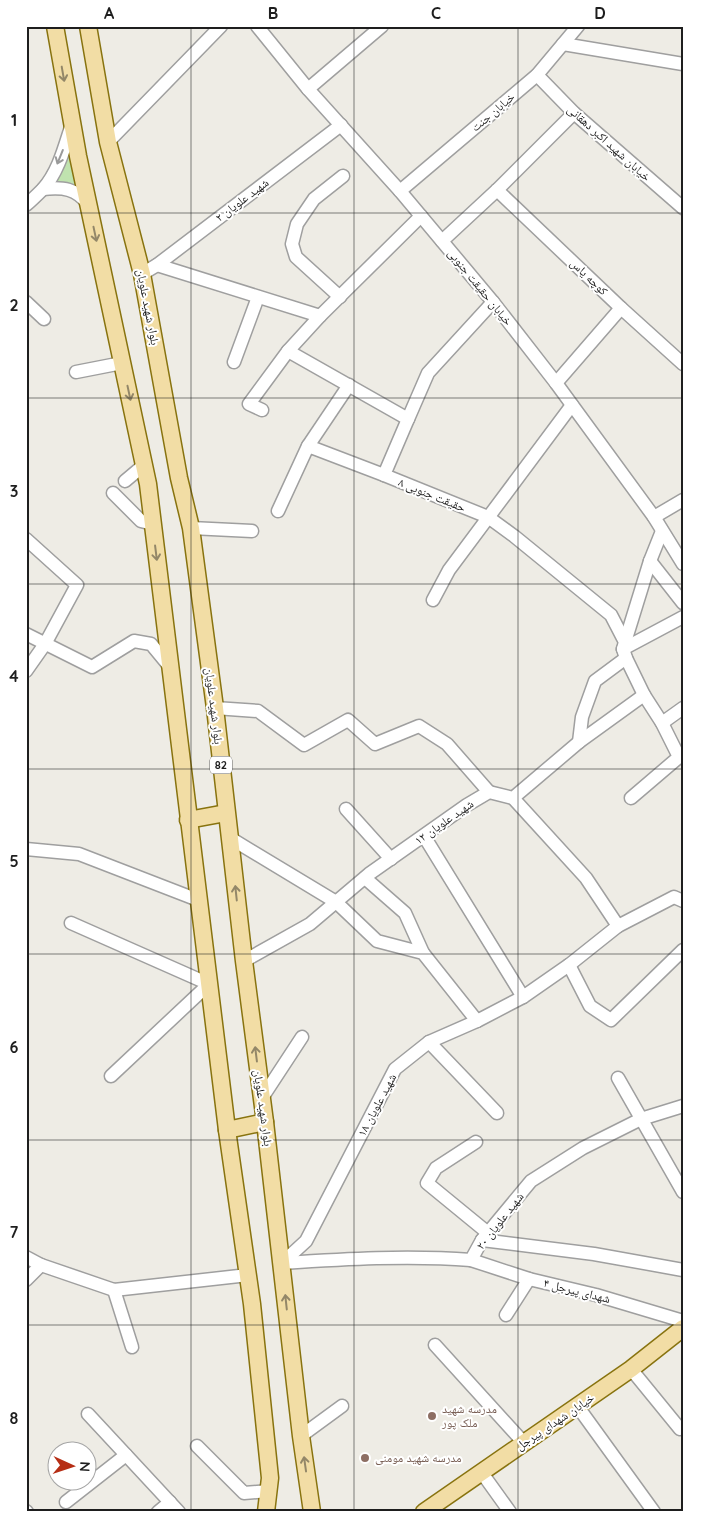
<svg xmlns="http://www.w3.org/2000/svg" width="709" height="1538" font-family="Quicksand,'Noto Naskh Arabic',sans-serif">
<rect width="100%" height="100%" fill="#eeece5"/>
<!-- grass -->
<polygon fill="#c0e3af" points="72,126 89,203 51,180"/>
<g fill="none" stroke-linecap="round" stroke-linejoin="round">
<defs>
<g id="minor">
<polyline points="257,26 308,89 400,191 493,302 556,383 654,517 683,564"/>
<polyline points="563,44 683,64"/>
<polyline points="537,75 574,113 683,208"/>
<polyline points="308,89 382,26"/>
<polyline points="108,142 221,26"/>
<path d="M43,189C63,187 76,188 89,205"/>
<polyline points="497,190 621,308 683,364"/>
<polyline points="400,191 537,75 578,26"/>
<path d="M26,205C32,200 38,194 43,189C59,171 65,145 72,124"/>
<polyline points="421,216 320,316 288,351 408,419 384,475 488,517 514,536 611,615 625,642 623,649 626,658 644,695 662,723 679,757 631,798"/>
<polyline points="442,241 497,190 574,113"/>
<polyline points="157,265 320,316"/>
<polyline points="142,274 157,265 341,125"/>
<polyline points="340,297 296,257 292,244 297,224 314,199 343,176"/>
<polyline points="26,302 44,319"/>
<polyline points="234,362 258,297"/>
<polyline points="76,372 122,363"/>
<polyline points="556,383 621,308"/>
<polyline points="262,410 249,404 288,351"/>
<polyline points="408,419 428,373 493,302"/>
<polyline points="308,446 349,385"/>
<polyline points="125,481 144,465"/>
<polyline points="113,493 141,521 153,524"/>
<polyline points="278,511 308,446 384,475"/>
<polyline points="654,517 683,500"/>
<polyline points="191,528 252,531"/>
<polyline points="26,539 77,585 45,644 26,671"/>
<polyline points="650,561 683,603"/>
<polyline points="433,600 449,570 572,405"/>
<polyline points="26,634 92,667 134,641 151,644 170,667"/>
<polyline points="625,642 650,561 662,531"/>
<polyline points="623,649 683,617"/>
<polyline points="215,708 258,711 304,745 348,720 375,744 419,726 447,744 489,792"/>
<polyline points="662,723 683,708"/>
<polyline points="579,742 582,717 595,681 626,658"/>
<polyline points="513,798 586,878 618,926 674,897 683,901"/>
<polyline points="346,809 391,859"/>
<polyline points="424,836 523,997"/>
<polyline points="230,838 336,902 377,941 423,953 477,1021"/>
<polyline points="26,849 79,854 198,900"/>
<polyline points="365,878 405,913 423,953"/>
<polyline points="71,923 209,984 111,1076"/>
<polyline points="244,961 310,924 369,874 467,805 489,792 513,798 579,742 644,695"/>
<polyline points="569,965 590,1006 611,1020 683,950"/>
<polyline points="429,1042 497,1113"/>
<polyline points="618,1078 683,1192"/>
<polyline points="262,1098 302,1037"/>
<polyline points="476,1142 436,1168 427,1183 488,1233"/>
<polyline points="482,1240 594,1254 683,1270"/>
<polyline points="26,1257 41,1265 114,1290 248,1275"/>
<polyline points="471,1260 529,1279 596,1295 683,1321"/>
<polyline points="282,1263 306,1241 395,1069 429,1042 477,1021 523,997 569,965 618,926"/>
<path d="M282,1263C345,1259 408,1255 471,1260L482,1240L531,1181L583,1148L641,1119L683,1106"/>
<polyline points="26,1280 41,1265"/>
<polyline points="114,1290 132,1347"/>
<polyline points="506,1315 529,1279"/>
<polyline points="435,1345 524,1443"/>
<polyline points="631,1369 680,1429 683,1427"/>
<polyline points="578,1407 654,1512"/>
<polyline points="88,1414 179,1512"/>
<polyline points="301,1436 342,1406"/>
<polyline points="197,1446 244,1493 269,1491"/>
<polyline points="482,1473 510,1512"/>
<polyline points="66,1502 126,1455"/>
<polyline points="26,1511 27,1512"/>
<polyline points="158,1512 170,1502"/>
</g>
<g id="major">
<polyline points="55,26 78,156 148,484 227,1130 252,1304 270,1478 266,1512"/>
<polyline points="88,26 108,142 142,274 179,478 191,528 215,708 244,961 265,1122 301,1436 312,1512"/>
<polyline points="188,820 226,813"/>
<polyline points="227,1130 265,1122"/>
<polyline points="424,1512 631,1369 683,1328"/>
</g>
</defs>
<!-- minor casing -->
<use href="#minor" stroke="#9f9f9f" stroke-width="15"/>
<!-- major casing -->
<use href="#major" stroke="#88730f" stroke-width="19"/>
<!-- minor -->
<use href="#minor" stroke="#fff" stroke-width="12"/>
<!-- major -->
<use href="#major" stroke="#f2dda5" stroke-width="16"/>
</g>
<!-- one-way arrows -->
<defs><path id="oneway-shaft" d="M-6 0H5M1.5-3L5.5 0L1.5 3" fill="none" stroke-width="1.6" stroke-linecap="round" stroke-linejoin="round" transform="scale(1.25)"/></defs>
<g stroke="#938768">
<use href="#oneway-shaft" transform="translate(63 74) rotate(80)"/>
<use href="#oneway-shaft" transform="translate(95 234) rotate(78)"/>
<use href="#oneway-shaft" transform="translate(129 393) rotate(78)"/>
<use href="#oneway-shaft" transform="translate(156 553) rotate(83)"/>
<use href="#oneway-shaft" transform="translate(236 893) rotate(-96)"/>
<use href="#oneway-shaft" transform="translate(256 1054) rotate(-97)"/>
<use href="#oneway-shaft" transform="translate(286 1302) rotate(-96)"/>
<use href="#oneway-shaft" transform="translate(305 1464) rotate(-98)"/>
</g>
<use stroke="#9a9a9a" href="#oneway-shaft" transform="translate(60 157) rotate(112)"/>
<!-- grid -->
<path fill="none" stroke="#1e1e1e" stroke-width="1" stroke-opacity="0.55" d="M191,26V1512M354,26V1512M518,26V1512M26,213H683M26,398H683M26,584H683M26,769H683M26,954H683M26,1140H683M26,1325H683"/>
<!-- markers -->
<g fill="#8d6e63" stroke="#fff" stroke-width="2">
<circle cx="432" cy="1416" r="5"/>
<circle cx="365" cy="1458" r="5"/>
</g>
<g text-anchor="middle" stroke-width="4" stroke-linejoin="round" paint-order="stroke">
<!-- shield labels -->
<rect fill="#fff" stroke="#626262" stroke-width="1" x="210" y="756.5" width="22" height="17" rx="4"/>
<g font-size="11" font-weight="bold" fill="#1e1e1e">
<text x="221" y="769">82</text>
</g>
<!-- street labels -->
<g font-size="12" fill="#1e1e1e" stroke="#fff">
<text transform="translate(493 112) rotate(-40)" y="4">خیابان جنت</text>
<text transform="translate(609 143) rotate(42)" y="4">خیابان شهید اکبر دهقانی</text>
<text transform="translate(242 200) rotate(-37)" y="4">شهید علویان ۲</text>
<text transform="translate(589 277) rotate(44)" y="4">کوچه یاس</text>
<text transform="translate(480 287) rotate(51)" y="4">خیابان حقیقت جنوبی</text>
<text transform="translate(148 307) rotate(79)" y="4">بلوار شهید علویان</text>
<text transform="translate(432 495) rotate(22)" y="4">حقیقت جنوبی ۸</text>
<text transform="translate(214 706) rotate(83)" y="4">بلوار شهید علویان</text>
<text transform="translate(444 822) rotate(-35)" y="4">شهید علویان ۱۲</text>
<text transform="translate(377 1105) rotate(-62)" y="4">شهید علویان ۱۸</text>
<text transform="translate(263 1108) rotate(82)" y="4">بلوار شهید علویان</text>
<text transform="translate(500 1221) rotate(-52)" y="4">شهید علویان ۲۰</text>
<text transform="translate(577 1291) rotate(14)" y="4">شهدای پیرجل ۴</text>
<text transform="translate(555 1422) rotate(-34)" y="4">خیابان شهدای پیرجل</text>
</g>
<!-- education labels -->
<g font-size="12" fill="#785e54" stroke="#fff" text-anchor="start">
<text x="442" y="1413">مدرسه شهید<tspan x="442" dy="14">ملک پور</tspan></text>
<text x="375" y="1462">مدرسه شهید مومنی</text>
</g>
</g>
<!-- border -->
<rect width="709" height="1538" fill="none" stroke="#ffffff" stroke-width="55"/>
<!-- north arrow -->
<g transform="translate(72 1466) rotate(93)"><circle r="24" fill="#ffffff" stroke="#a5a5a5"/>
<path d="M0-4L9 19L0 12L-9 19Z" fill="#b62e15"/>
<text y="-8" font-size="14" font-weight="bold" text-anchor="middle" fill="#1e1e1e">N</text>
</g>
<rect x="28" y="28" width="654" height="1482" fill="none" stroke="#1e1e1e" stroke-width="2"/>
<g font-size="16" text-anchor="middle" font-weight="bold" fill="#1e1e1e">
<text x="109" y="19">A</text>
<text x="273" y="19">B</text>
<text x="436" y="19">C</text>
<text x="600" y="19">D</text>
<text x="14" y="126">1</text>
<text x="14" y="311">2</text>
<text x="14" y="497">3</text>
<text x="14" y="682">4</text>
<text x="14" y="867">5</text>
<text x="14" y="1053">6</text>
<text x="14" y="1238">7</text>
<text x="14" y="1424">8</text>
</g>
</svg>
